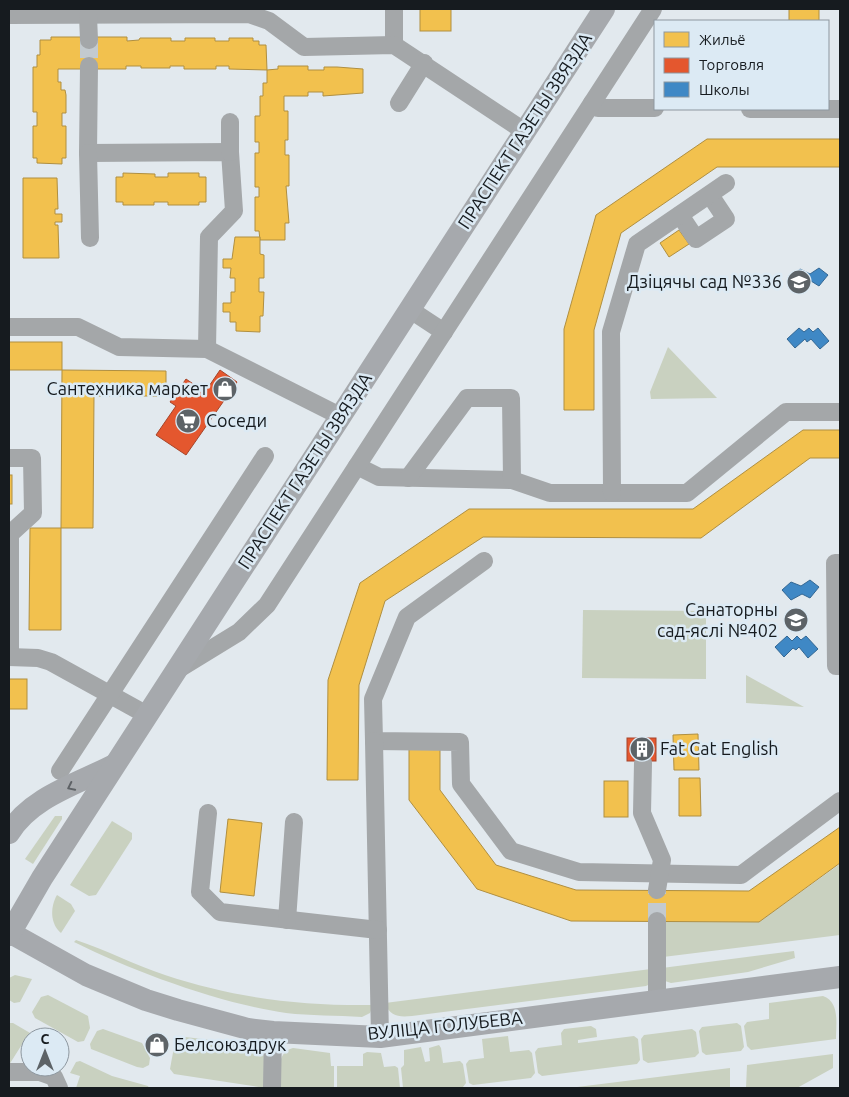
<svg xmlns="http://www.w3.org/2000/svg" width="849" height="1097" font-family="Ubuntu,sans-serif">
<rect width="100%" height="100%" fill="#e2e9ee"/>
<!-- green -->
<g fill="#c9d1c0">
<polygon points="668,347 717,398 651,399 650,392"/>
<polygon points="583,610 706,611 706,679 582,678"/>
<polygon points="746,675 804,707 746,703"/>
<polygon points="55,816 62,816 62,819 33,864 25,859"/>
<polygon points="112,821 132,833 132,839 96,895 89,896 70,885"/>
<polygon points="840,864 840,935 663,957 663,922 759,922"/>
<path d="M57,895L71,904L75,911L61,933C50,924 50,907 57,895Z"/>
<path d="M76,940C106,950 135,965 165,975C234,998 301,1006 373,1005L370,1013L362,1017C337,1015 310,1016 286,1013C218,1003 135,972 74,942Z"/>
<polygon points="794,951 795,958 748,972 671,983 665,981 662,968"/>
<path d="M651,969L650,984L646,986L412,1016C399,1017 390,1017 385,1003Z"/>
<polygon points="15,975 32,979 20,1002 14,1003 9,1000 9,978"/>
<polygon points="48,995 88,1016 90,1028 84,1041 78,1042 35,1018 32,1012 41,997"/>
<path d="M823,996C840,1002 836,1023 836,1039L751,1050L747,1046L744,1026L747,1022L769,1019V1003Z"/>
<polygon points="9,1023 13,1023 37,1037 30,1037 30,1041 26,1038 9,1065"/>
<polygon points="737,1023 741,1026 744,1047 741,1051 706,1055 702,1052 699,1031 702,1027"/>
<polygon points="591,1026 596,1029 597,1037 578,1040 578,1043 634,1036 638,1039 640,1060 637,1064 542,1076 538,1073 535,1052 538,1048 562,1045 561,1033 564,1029"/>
<polygon points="103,1029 142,1043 150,1058 149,1065 143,1068 137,1067 91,1049 90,1044 97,1031"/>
<polygon points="692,1029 696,1032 699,1053 695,1057 648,1063 643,1060 641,1039 644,1035"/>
<polygon points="176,1036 257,1045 264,1056 265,1088 174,1074 170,1069"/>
<polygon points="508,1036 510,1052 529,1050 532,1053 535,1073 531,1078 473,1085 469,1083 466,1064 469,1060 484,1058 482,1039"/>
<polygon points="439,1045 441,1048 443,1063 460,1061 463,1064 466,1083 463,1087 403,1088 401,1068 404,1065 404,1050 421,1047 425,1062 430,1061 429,1048"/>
<path d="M293,1048L330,1053L331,1066H334V1088H279C279,1074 276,1052 293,1048Z"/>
<polygon points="367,1052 381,1053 384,1067 395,1066 398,1068 400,1088 337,1088 337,1066 363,1066 363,1054"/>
<polygon points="833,1054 833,1068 797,1088 746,1088 747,1065"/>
<polygon points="80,1061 112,1076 148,1086 149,1088 76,1088 80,1076 70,1073 76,1062"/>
<polygon points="730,1068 730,1088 569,1088"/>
</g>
<!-- homes -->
<g fill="#f2c14e" stroke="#b08f40">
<rect x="420" y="9" width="31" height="22"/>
<rect x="789" y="9" width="30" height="12"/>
<polygon points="51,37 127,37 127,41 139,40 140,38 171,38 171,41 185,41 185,38 215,38 215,41 229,41 229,38 253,38 253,41 259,41 259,45 266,45 267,70 229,69 229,66 216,66 216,69 184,69 184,66 170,66 170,68 141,68 141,66 126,66 126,69 58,69 58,82 61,82 61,90 65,90 66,95 66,113 62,113 62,126 66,126 66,158 62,158 62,164 37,163 37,158 33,158 33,126 37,126 37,112 33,112 33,67 37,67 37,55 40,55 40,40 51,40"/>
<polygon points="278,66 308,66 308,70 324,70 324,67 337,67 363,69 363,93 323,96 323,92 308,92 308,96 284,96 284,111 288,111 288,140 285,140 285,155 289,155 289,186 286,186 289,223 285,223 285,240 260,240 259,231 255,231 255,197 259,197 259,187 255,187 255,153 259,153 259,142 255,142 255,116 260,116 260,96 263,96 263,83 267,83 267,70 278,69"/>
<polygon points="707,139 840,139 840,167 717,167 621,233 594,330 594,410 564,410 564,329 596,215"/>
<polygon points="123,173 155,174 155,177 168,177 168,173 199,173 199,177 206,177 206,202 199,202 199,205 168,205 168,202 154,202 154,205 123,205 123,202 116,202 116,177 123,177"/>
<polygon points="23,178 57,178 58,209 55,209 55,214 62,214 62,222 55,222 55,225 58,225 59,258 23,258"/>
<polygon points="679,230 689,244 669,257 660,243"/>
<polygon points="235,237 260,237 260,254 264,255 264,278 259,278 259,292 264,292 263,316 260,316 260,332 236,331 236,322 230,322 230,312 223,312 223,303 231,303 231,292 235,292 235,278 230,278 231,268 223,268 223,259 232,259"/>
<rect x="9" y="342" width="53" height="28"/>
<polygon points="62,370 166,371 166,396 94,396 93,528 61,528"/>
<polygon points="803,430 840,430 840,458 810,458 701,538 483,537 385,601 359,685 358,780 327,780 328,680 360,583 469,509 693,509"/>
<rect x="9" y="475" width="3" height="29"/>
<polygon points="30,528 61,528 61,630 29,630"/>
<rect x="9" y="679" width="18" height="30"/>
<polygon points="698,734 699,770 674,770 673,735"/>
<polygon points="409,749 440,749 440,790 496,865 576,890 749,891 840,827 840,863 759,922 571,921 477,889 409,800"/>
<polygon points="679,778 700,778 701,816 679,816"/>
<rect x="604" y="781" width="24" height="36"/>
<polygon points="228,819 262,823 254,896 220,892"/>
</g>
<!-- shops -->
<g fill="#e4572e" stroke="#a6452a">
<polygon points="220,370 237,382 186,455 156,435 176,406 170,402 186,379 205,392"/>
<rect x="627" y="738" width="29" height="23"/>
</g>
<!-- schools -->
<g fill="#3f88c5" stroke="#336793">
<polygon points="819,268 828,275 819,286 811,281 800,288 791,277 800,269 810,274"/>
<polygon points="799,328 804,332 809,328 813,332 818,328 829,341 820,349 811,339 807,342 805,339 795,348 787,339"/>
<polygon points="810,580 819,587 810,598 802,594 791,600 782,590 791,582 801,586"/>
<polygon points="787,636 792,641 797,636 801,640 806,636 818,649 808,658 799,647 796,650 793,648 784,657 775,647"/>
</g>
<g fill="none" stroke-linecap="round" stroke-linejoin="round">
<!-- minor-tunnel -->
<g stroke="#c3cacf" stroke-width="18" stroke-dasharray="18 9" stroke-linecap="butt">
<polyline points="89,40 89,66"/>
<polyline points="657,921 657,890"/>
</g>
<!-- minor -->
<g stroke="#a4a7a9" stroke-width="18">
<polyline points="394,9 394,45"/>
<polyline points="9,15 249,14 269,21 304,47 394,45 524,131"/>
<polyline points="88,16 89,40"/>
<polyline points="89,66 88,153 230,152 234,211 209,237 207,349"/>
<polyline points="399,103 424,63"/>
<polyline points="592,103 598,108 655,108"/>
<polyline points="750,109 840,109"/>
<polyline points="230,122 230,152"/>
<polyline points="88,153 90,238"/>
<polyline points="680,215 696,239 726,219 710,195"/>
<polyline points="409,309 444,332"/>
<polyline points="9,327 78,327 119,347 207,349 340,416"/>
<polyline points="9,458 32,458 33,513 10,534 10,657"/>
<polyline points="357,466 379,477 512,480 550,493 687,493 786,412 840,412"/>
<polyline points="408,478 467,398 511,398 512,480"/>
<polyline points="612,493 611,332 637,244 726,183"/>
<polyline points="484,561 407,617 373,699 374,741 460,742 461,784 511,851 579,872 741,875 840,801"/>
<polyline points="840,563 835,563 836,666 840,666"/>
<polyline points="9,657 38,658 51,662 147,715"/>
<polyline points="177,670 239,632 267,605 653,9"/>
<polyline points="374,741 380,1037"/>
<polyline points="643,763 642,813 662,860 657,890"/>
<polyline points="60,771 265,456"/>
<polyline points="208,813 200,892 220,912 378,930"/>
<polyline points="287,920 294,822"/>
<polyline points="657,1001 657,921"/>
<polyline points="9,1072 40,1072 54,1077 59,1088"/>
<polyline points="272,1088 273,1032"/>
</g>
<!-- major -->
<g stroke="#a6a9ad" stroke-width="22">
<path d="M9,833C31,797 77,784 114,765"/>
<polyline points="9,932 86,975 146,1000 178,1010 248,1029 273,1032 380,1037 840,977"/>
<polyline points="9,935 42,878 604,9"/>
</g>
</g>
<!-- one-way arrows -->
<defs><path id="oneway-chevron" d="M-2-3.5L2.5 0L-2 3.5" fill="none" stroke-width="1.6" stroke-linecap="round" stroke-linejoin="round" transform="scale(1.25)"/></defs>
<use stroke="#5e6266" href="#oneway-chevron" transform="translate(71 787) rotate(154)"/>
<!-- icons -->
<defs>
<symbol id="school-disc" viewBox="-11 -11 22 22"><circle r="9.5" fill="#5d6367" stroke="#dceaf4"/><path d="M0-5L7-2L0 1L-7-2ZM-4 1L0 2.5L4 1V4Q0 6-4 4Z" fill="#fff"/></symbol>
<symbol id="shop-disc" viewBox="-11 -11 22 22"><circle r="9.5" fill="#5d6367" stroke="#dceaf4"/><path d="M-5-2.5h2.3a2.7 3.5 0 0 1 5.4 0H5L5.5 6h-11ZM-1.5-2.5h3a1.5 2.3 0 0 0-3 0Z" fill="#fff"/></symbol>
<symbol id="supermarket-disc" viewBox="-11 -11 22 22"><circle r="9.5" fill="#5d6367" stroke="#dceaf4"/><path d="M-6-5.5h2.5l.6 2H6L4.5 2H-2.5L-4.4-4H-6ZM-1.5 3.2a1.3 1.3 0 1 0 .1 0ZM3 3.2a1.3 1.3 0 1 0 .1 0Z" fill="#fff"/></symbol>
<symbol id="building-disc" viewBox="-11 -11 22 22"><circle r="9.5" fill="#5d6367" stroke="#dceaf4"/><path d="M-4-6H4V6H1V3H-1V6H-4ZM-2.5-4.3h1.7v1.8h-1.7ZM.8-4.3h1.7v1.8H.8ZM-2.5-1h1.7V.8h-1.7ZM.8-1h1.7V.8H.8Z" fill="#fff"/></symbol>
</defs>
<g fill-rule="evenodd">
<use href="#school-disc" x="785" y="268" width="28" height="28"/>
<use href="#shop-disc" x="211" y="375" width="28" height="28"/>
<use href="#supermarket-disc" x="174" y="407" width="28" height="28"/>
<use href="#school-disc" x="782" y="606" width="28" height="28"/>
<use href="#building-disc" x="628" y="735" width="28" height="28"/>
<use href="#shop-disc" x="143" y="1031" width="28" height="28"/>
</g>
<g text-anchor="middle" stroke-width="5" stroke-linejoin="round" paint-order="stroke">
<!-- street labels -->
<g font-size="18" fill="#161b1f" stroke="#dceaf4">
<text transform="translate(525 131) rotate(-57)" y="6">ПРАСПЕКТ ГАЗЕТЫ ЗВЯЗДА</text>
<text transform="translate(305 471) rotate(-57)" y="6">ПРАСПЕКТ ГАЗЕТЫ ЗВЯЗДА</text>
<text transform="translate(445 1026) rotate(-6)" y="6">ВУЛІЦА ГОЛУБЕВА</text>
</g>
<!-- poi labels -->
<g font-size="18" fill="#161b1f" stroke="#dceaf4" text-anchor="end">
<text x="782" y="288">Дзіцячы сад №336</text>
<text x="208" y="395">Сантехника маркет</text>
<text x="206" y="427" text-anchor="start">Соседи</text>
<text x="778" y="616">Санаторны<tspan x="778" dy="21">сад-яслі №402</tspan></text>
<text x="660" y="755" text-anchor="start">Fat Cat English</text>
<text x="174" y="1051" text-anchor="start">Белсоюздрук</text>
</g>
</g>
<!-- border -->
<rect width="849" height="1097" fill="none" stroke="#161b1f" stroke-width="20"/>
<!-- legend -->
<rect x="654" y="20" width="175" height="90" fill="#dceaf4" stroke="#8d979f"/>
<rect x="664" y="32" width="25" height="15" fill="#f2c14e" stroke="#8d979f"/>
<text x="699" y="45" font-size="15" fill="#161b1f">Жильё</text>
<rect x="664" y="58" width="25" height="15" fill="#e4572e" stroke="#8d979f"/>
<text x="699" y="70" font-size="15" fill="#161b1f">Торговля</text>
<rect x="664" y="82" width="25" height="15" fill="#3f88c5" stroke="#8d979f"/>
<text x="699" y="95" font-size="15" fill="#161b1f">Школы</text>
<!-- north arrow -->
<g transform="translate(45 1052)"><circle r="24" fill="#dceaf4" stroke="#8d979f"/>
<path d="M0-4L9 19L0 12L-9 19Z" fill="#5d6367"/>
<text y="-8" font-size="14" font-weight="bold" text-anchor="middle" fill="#161b1f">С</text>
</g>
</svg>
